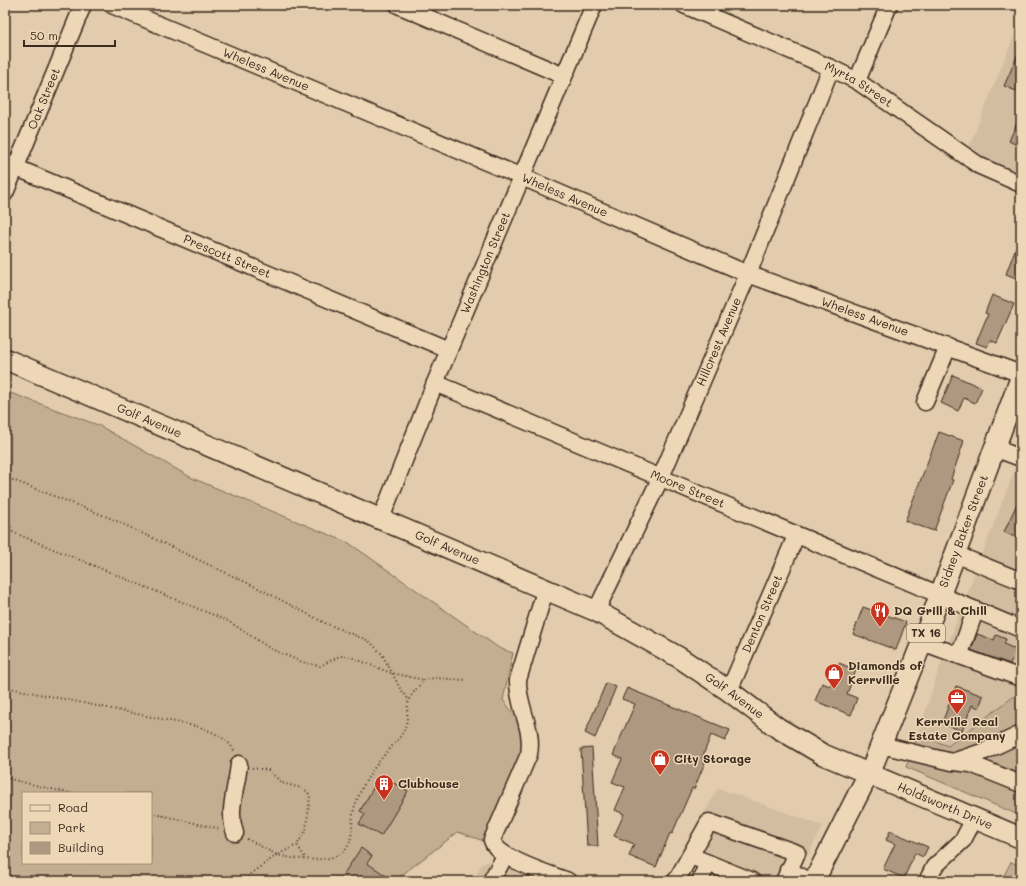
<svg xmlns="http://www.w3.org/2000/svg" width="1026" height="886" font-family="Mali,sans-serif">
<rect width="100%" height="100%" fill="#e2ccad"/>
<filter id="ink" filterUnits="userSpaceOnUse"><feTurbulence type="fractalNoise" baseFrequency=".025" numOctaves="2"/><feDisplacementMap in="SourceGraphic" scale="8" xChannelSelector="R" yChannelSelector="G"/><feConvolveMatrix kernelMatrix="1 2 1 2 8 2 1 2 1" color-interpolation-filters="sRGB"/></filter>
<g filter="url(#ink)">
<!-- built -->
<g fill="#d2bda0">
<polygon points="1021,19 1021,175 967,152"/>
<polygon points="1021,453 1021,691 948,746 918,734 943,657"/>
<polygon points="718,788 823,826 794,881 667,881"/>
<polygon points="488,861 513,865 552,881 472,881 482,864"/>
</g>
<!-- green -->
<g fill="#c3ae92" stroke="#7f6c58" fill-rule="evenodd">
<path d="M5,391L98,425L192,478L349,543L499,648L513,653L503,700C519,719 523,728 521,754L484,841L458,832L394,881H5ZM23,793H151V863H23Z"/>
<polygon points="1021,691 1021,816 906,767 918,734 948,746"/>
<polygon points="1011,862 1021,866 1021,881 1001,881"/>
</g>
<!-- building -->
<g fill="#ae9980" stroke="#3b2a1e">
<polygon points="1021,47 1021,93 1004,86"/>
<polygon points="1021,114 1021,147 1009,141"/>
<polygon points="1020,236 1021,236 1021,280 1006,274"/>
<polygon points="992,295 1014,304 997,343 990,340 987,347 976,343 988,314 985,313"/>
<polygon points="953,375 982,388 975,403 964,398 958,411 941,403"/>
<polygon points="939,432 964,441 951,479 953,480 934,531 905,521"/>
<polygon points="1021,495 1021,540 1004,532"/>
<polygon points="863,607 906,622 896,650 853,634"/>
<polygon points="977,634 994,640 996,635 1006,639 1004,644 1021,652 1021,663 1012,659 1010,664 971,650"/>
<polygon points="839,663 856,670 847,694 857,698 851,715 815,701 822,683 830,686"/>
<polygon points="606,683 616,687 595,738 585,733"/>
<polygon points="956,686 983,696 979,708 972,705 962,731 942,723"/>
<polygon points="627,688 730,730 725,741 711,735 702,758 706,760 694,789 692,788 672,834 670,833 656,867 629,856 634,844 614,836 624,814 615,810 625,787 612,782 622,759 613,755 635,704 622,699"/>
<polygon points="592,748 598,846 587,846 581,749"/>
<polygon points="383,777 408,791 381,836 359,824 365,814 360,811 376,783 378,784"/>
<polygon points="890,831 928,847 923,857 915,853 904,878 883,869 895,844 886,840"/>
<polygon points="361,848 372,856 367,863 394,881 339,881"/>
</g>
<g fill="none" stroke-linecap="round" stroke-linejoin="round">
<!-- minor-tunnel -->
<polyline stroke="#c1ac90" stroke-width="16" stroke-dasharray="16 8" stroke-linecap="butt" points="1019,662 1021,656"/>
<defs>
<g id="minor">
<path id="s1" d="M112,5L522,177L748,274L1021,374"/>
<polyline points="398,5 564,76"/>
<path id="s2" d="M684,5L831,68L857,81L980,166L1021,184"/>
<polyline points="857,81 889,5"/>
<path id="s3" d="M5,163L449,350"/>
<path id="s4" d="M5,193L83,5"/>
<path id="s5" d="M435,383L1021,629"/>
<polyline points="925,402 948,347"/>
<polyline points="994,448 1021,458"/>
<path id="s6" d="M380,521L435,383L594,5"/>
<polyline points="955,554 1021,581"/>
<path d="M545,591L518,680C517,706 534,728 529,754L492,840C497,859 550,874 568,881"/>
<path id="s7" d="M596,611L661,477L748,274L831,68"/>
<polyline points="922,642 1018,677 1021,674"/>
<polyline points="954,654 962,648 975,611"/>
<path id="s8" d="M729,691L796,536"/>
<polyline points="881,745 952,762 985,751 1021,734"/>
<polyline points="954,762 971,764 1021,784"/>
<path d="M235,833C227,810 237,787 239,764"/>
<polyline points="691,856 752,881"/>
<polyline points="788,870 810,881"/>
<polyline points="491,881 505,856"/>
<polyline points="676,881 709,822 797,853 784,881"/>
<polyline points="700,881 708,863"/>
<polyline points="927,881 934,867 963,840 974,819"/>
</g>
<g id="major">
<path id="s9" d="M5,359L596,611L680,658L729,691L778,728L822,754L1021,838"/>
<path id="s10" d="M814,881L873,765L930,622L1021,377"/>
</g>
</defs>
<!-- minor casing -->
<use href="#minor" stroke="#3b2a1e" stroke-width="19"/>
<!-- major casing -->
<use href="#major" stroke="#3b2a1e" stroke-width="23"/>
<!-- path -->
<g stroke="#3b2a1e" stroke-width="2" stroke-dasharray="1 3" stroke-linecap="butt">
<polyline points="5,477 110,518 258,588 325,623 369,641 382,654 401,690 409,700"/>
<polyline points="5,516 13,532"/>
<polyline points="5,529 228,621 271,649 302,662 320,666 340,656 348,656 391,673 424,680"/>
<path d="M5,687L200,727C214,733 228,738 235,752"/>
<polyline points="252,768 268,770 282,783 301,788 307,791 310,796 306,830 297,845 306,859"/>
<polyline points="5,778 69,793"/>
<polyline points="151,813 221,829"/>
<polyline points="247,839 277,855 297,845"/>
<path d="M246,881L250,874L277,855C294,859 324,863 340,854C356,845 350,824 354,809C360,788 371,771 385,754C392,746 400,739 404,730C409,720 406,709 409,700C412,693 419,686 424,680L434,678L466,680"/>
</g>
<!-- minor -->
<use href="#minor" stroke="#edd7b6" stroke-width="16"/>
<!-- major -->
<use href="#major" stroke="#edd7b6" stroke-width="20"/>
</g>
</g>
<!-- icons -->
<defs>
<symbol id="restaurant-pin" viewBox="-11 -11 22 30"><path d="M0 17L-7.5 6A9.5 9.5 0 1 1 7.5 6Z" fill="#c8321e" stroke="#edd7b6"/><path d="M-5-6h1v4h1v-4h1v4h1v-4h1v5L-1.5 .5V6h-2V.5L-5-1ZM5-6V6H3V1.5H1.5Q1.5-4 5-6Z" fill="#fff"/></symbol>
<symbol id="shop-pin" viewBox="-11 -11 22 30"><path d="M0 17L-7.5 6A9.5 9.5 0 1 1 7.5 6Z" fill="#c8321e" stroke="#edd7b6"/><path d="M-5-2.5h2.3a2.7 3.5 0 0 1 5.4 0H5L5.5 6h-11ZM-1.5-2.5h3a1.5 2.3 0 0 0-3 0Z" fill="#fff"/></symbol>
<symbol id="office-pin" viewBox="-11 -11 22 30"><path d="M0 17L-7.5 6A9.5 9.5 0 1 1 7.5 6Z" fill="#c8321e" stroke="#edd7b6"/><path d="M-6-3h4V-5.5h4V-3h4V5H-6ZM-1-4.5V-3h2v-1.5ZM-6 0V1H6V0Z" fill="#fff"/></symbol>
<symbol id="building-pin" viewBox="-11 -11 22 30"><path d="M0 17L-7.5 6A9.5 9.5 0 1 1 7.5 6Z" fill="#c8321e" stroke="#edd7b6"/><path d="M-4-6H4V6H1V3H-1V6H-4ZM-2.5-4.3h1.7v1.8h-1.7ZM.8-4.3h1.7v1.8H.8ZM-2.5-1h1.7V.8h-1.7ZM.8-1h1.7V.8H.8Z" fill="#fff"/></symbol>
</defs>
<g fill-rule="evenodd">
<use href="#restaurant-pin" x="869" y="600" width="22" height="30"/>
<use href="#shop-pin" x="823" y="662" width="22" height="30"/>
<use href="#office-pin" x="946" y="687" width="22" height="30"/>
<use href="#shop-pin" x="649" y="748" width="22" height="30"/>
<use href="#building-pin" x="373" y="773" width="22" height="30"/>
</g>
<g text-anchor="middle" stroke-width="3" stroke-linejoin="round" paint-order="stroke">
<!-- shield labels -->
<rect fill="#edd7b6" stroke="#705e4c" stroke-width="1" x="907" y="624" width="38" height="18" rx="3"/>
<g font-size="11" font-weight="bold" fill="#3b2a1e">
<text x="926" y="637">TX 16</text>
</g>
<!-- street labels -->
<g font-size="12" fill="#3b2a1e" stroke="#edd7b6">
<text dy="4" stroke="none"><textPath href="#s1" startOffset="167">Wheless Avenue</textPath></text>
<text dy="4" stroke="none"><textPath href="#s2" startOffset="192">Myrta Street</textPath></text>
<text dy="4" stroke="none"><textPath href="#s4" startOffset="102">Oak Street</textPath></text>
<text dy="4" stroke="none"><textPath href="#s1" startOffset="491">Wheless Avenue</textPath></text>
<text dy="4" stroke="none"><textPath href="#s3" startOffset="241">Prescott Street</textPath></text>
<text dy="4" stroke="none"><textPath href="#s6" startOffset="279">Washington Street</textPath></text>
<text dy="4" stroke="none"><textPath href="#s1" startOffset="815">Wheless Avenue</textPath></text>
<text dy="4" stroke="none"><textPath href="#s7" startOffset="296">Hillcrest Avenue</textPath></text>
<text dy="4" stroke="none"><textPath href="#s9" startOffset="157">Golf Avenue</textPath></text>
<text dy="4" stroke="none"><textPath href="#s5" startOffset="274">Moore Street</textPath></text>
<text dy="4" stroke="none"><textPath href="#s10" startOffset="381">Sidney Baker Street</textPath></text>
<text dy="4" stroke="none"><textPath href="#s9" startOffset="481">Golf Avenue</textPath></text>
<text dy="4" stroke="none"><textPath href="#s8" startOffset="84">Denton Street</textPath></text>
<text dy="4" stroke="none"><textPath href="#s9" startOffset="805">Golf Avenue</textPath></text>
<text dy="4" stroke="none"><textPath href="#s9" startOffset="1044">Holdsworth Drive</textPath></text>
</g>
<!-- poi labels -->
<g font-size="12" font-weight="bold" fill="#3b2a1e" stroke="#edd7b6" text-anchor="start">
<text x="894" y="615">DQ Grill &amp; Chill</text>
<text x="848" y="670">Diamonds of<tspan x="848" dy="14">Kerrville</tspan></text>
<text x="957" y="726" text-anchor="middle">Kerrville Real<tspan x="957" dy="14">Estate Company</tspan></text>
<text x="674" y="763">City Storage</text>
<text x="398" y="788">Clubhouse</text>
</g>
</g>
<!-- margin -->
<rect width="1026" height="886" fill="none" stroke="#edd7b6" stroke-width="20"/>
<rect x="10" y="10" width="1006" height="866" fill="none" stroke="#3b2a1e" stroke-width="1.5" filter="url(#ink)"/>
<!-- legend -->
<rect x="22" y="792" width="130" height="72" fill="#edd7b6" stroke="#a69279"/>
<rect x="30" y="805" width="20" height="6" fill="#edd7b6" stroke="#a69279"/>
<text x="58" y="812" font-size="12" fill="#3b2a1e">Road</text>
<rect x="30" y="822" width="20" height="12" fill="#c3ae92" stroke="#a69279"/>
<text x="58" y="832" font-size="12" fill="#3b2a1e">Park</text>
<rect x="30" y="842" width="20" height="12" fill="#ae9980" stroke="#a69279"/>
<text x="58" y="852" font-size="12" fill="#3b2a1e">Building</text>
<!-- scale -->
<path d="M24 40v6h91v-6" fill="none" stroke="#3b2a1e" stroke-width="2"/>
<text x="30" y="40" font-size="12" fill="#3b2a1e" stroke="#edd7b6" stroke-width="3" paint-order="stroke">50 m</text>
</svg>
